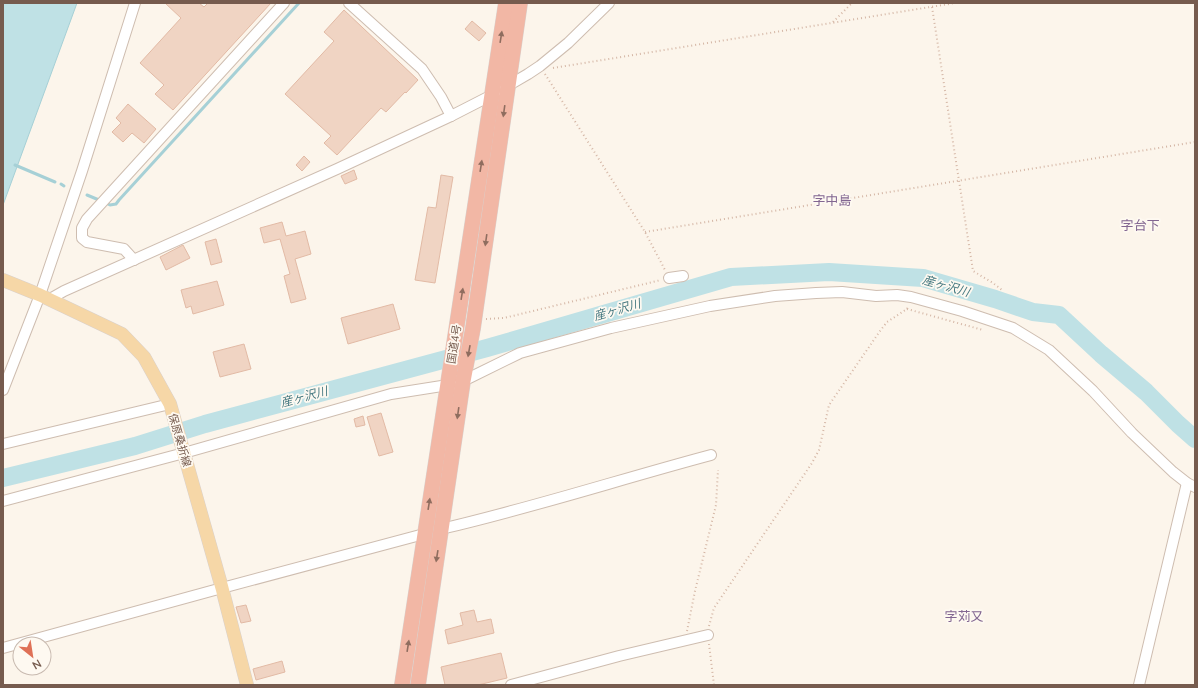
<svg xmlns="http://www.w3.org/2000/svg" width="1198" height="688" font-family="Mulish,'Noto Sans JP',sans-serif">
<rect width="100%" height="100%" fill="#fcf5eb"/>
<!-- water -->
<polygon fill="#bfe1e5" stroke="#a6d0d6" points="3,3 77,3 3,205"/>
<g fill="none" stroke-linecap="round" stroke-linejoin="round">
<!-- stream -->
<g stroke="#a6d0d6" stroke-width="3">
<polyline points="15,165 55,182"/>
<polyline points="61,184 64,186"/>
<polyline points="87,195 99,200"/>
<polyline points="108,204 110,205 116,204 119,200 299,3"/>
</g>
<!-- river -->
<polyline stroke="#bfe1e5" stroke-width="18" points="3,478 135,446 205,424 487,348 731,277 829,272 923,278 995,299 1033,312 1059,315 1101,354 1146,392 1178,424 1195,439"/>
</g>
<!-- building -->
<g fill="#f0d4c3" stroke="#e2baa5">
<polygon points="165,3 199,3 204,7 208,3 271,3 173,110 155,94 164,85 140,63 181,18"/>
<polygon points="344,10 418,80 406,93 405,92 386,112 381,108 337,155 324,143 331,136 285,94 334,41 324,32"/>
<polygon points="472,21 486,33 479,41 465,29"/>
<polygon points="128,104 156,129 144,143 132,133 123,142 112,132 121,123 116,118"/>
<polygon points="304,156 310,162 302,171 296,165"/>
<polygon points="354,170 357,179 345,184 341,176"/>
<polygon points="441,175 453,177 435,283 415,280 428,207 436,208"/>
<polygon points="282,222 286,236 305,231 311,254 295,259 306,299 291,303 284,276 290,274 280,239 264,243 260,228"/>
<polygon points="216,239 222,262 211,265 205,242"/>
<polygon points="183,245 190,258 166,270 160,257"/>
<polygon points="217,281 224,305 193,314 191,306 186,308 181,290"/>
<polygon points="393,304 400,329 348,344 341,318"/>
<polygon points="244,344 251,369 220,377 213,352"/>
<polygon points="381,413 393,452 379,456 367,417"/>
<polygon points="363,416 365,425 356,427 354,419"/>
<polygon points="246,605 251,621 241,623 236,607"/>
<polygon points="474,610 477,622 491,619 494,633 448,644 445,630 463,625 460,613"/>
<polygon points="501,653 507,678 478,685 445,685 441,667"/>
<polygon points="282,661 285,672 256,680 253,669"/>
</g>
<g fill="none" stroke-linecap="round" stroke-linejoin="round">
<defs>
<g id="minor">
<polyline points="349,3 422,69 441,97 451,116"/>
<polyline points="134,260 124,249 87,242 82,238 82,228 87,219 284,3"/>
<polyline points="669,278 683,276"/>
<polyline points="50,299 64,291 337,169 451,116 492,95 528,74 540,66 568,43 609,3"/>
<polyline points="3,390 40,295 82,171 135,3"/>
<polyline points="3,444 170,404"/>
<polyline points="3,501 184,453 391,394 448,385 463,381 520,353 611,328 710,306 775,296 816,293 842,292 876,296 897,295 911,297 962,311 1013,328 1049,350 1093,391 1132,433 1173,472 1187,483 1195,487"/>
<path d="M441,529C532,508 621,479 711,455"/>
<polyline points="3,648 222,588 424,534"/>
<polyline points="511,685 619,656 708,635"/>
<polyline points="1139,685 1187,483"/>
</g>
<polyline id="major" points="3,280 40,295 122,334 144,357 170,404 222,588 247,685"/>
<g id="highway">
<polyline points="402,685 506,3"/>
<polyline points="418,685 463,381 473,328 520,3"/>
</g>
</defs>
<!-- minor casing -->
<use href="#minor" stroke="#cebdb0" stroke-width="12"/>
<!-- major casing -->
<use href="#major" stroke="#d9d1cd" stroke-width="14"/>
<!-- highway casing -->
<use href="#highway" stroke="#d9d1cd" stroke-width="16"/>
<!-- path -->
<g stroke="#d5b7a6" stroke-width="2" stroke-dasharray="1 3" stroke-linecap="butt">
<polyline points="932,7 973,271 993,283 1002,290"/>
<polyline points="833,22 852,3"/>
<polyline points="553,68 955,3"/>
<polyline points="545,74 645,232 665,270"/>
<polyline points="645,232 1195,142"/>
<polyline points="907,309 983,330"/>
<polyline points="486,319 504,318 661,280"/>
<polyline points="709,626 714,608 812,463 819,450 829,405 880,331 887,322 907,309 908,306"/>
<polyline points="687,631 695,591 716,505 718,470"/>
<polyline points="709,644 714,685"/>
</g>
<!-- minor -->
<use href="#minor" stroke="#fff" stroke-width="10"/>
<!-- major -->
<use href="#major" stroke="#f6d7a7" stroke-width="13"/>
<!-- highway -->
<use href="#highway" stroke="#f2b7a5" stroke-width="15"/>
</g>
<!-- one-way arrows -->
<defs><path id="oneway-solid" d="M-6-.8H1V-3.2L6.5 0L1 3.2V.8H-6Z"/></defs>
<g fill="#8f6d5f">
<use href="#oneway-solid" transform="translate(501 37) rotate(-81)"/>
<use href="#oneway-solid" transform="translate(504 111) rotate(98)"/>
<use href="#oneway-solid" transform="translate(481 166) rotate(-81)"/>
<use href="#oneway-solid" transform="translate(486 240) rotate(98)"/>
<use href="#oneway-solid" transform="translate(462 294) rotate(-81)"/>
<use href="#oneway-solid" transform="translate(469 351) rotate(100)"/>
<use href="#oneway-solid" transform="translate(458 413) rotate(98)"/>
<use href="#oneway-solid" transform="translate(429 504) rotate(-81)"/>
<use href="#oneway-solid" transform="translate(437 556) rotate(99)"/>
<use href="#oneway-solid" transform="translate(408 646) rotate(-81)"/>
</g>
<g text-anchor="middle" stroke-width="3.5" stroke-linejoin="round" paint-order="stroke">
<!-- street labels -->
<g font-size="11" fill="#765b4e" stroke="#fef9f1">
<text transform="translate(454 344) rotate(-81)" y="4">国道4号</text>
<text transform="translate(180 440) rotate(74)" y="4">保原桑折線</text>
</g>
<!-- water labels -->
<g font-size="12" font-style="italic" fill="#467981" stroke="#fef9f1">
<text transform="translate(946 286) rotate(16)" y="4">産ヶ沢川</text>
<text transform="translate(617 310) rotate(-16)" y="4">産ヶ沢川</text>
<text transform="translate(304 397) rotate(-15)" y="4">産ヶ沢川</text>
</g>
<!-- quarter labels -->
<g font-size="13" fill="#826691" stroke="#fef9f1">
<text x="832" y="205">字中島</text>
<text x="1140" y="230">字台下</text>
<text x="964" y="621">字苅又</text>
</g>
</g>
<!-- border -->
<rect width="1198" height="688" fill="none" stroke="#765b4e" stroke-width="8"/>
<!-- north arrow -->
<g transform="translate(32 656) rotate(150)"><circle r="19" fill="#fef9f1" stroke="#c8bab0"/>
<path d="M0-3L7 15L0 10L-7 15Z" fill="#df7157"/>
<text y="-6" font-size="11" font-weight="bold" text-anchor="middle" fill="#765b4e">N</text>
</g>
</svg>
